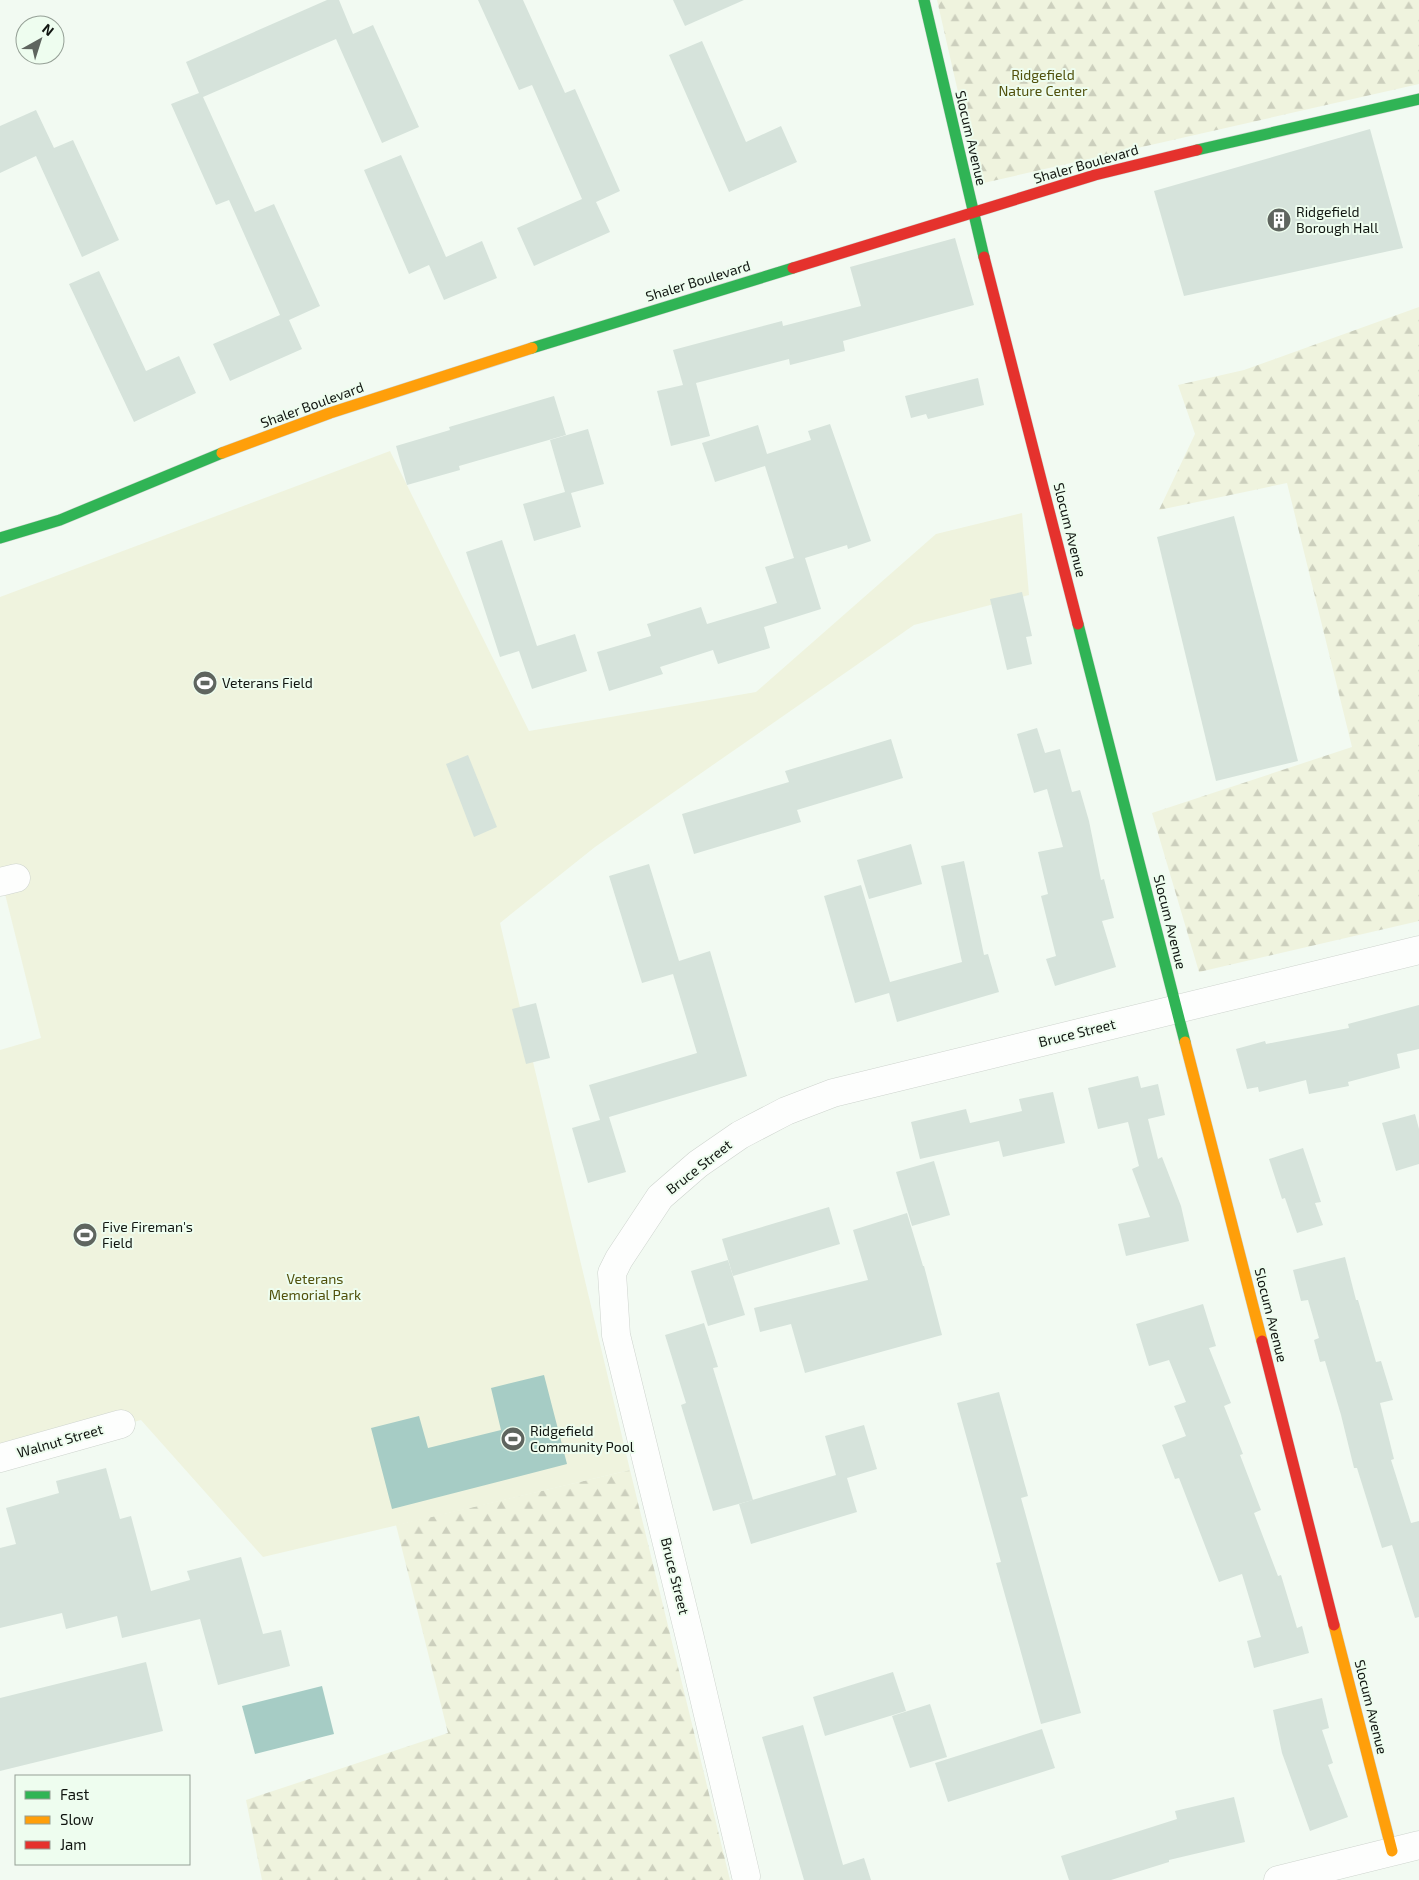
<svg xmlns="http://www.w3.org/2000/svg" width="1419" height="1880" font-family="'Exo 2',sans-serif">
<defs>
<pattern id="forest-firs" width="22" height="20" patternUnits="userSpaceOnUse" patternTransform="scale(1.25)"><rect width="22" height="20" fill="#eff3de"/><path d="M5 1l3.5 6h-7zM16 11l3.5 6h-7z" fill="#cccfbd"/></pattern>
</defs>
<rect width="100%" height="100%" fill="#f2faf2"/>
<!-- forest -->
<g fill="url(#forest-firs)">
<polygon points="937,0 1419,0 1419,84 979,184"/>
<polygon points="1419,307 1419,921 1199,972 1152,813 1352,747 1287,483 1159,510 1195,434 1178,385 1244,370"/>
<polygon points="630,1470 730,1880 262,1880 246,1800 448,1733 396,1525"/>
</g>
<!-- park -->
<polygon fill="#eff3de" points="390,451 529,731 756,692 936,534 1022,513 1029,595 914,625 595,847 500,923 630,1470 263,1557 141,1420 0,1458 0,1050 41,1038 0,874 0,597"/>
<!-- water -->
<g fill="#a6ccc5">
<polygon points="544,1375 567,1464 392,1509 371,1428 419,1416 428,1448 501,1430 491,1388"/>
<polygon points="322,1686 334,1734 255,1754 242,1706"/>
</g>
<!-- building -->
<g fill="#d6e3db">
<polygon points="327,0 339,0 353,34 373,25 419,127 382,143 336,39 203,97 255,212 274,204 320,306 289,320 302,349 230,381 213,344 280,315 229,200 216,205 171,104 199,93 186,62"/>
<polygon points="478,0 523,0 565,93 575,89 620,191 596,202 610,232 534,266 517,228 582,199 532,85 519,90"/>
<polygon points="673,0 744,0 685,26"/>
<polygon points="702,41 746,142 781,126 797,162 729,192 669,55"/>
<polygon points="36,110 54,148 73,140 119,240 82,257 36,156 0,173 0,126"/>
<polygon points="1370,129 1403,248 1184,296 1154,191"/>
<polygon points="401,155 446,257 482,241 497,278 444,300 429,265 409,274 364,170"/>
<polygon points="955,238 974,305 843,341 845,351 790,365 789,359 696,383 710,436 671,446 657,391 683,385 673,350 782,321 783,326 861,306 850,267"/>
<polygon points="99,271 146,371 179,356 196,393 134,422 69,284"/>
<polygon points="978,378 984,405 928,419 926,414 911,418 905,396"/>
<polygon points="554,396 566,435 459,466 460,470 407,485 396,446 450,430 449,427"/>
<polygon points="830,424 871,541 848,549 847,545 805,558 821,609 764,627 770,648 718,664 713,650 660,667 663,674 609,691 597,652 651,636 647,624 701,607 707,624 777,603 765,567 794,558 765,466 715,482 702,443 758,425 767,454 811,440 808,431"/>
<polygon points="588,429 604,484 571,493 581,527 534,541 523,504 565,492 550,440"/>
<polygon points="1234,516 1298,761 1216,781 1157,537"/>
<polygon points="502,540 537,646 575,634 587,671 532,689 519,651 500,657 466,552"/>
<polygon points="1022,592 1032,636 1026,637 1032,664 1007,670 990,599"/>
<polygon points="1037,728 1045,753 1060,749 1072,792 1080,790 1089,821 1101,880 1104,879 1114,918 1102,921 1116,967 1055,986 1046,959 1056,956 1041,896 1048,894 1038,852 1063,847 1047,789 1034,793 1017,734"/>
<polygon points="891,739 903,778 797,810 801,822 694,854 682,814 789,782 785,771"/>
<polygon points="468,755 497,827 474,837 446,764"/>
<polygon points="911,844 922,884 869,899 857,860"/>
<polygon points="964,861 984,955 988,954 999,992 897,1022 889,993 855,1003 824,896 861,885 890,982 962,962 941,866"/>
<polygon points="649,864 679,961 710,951 747,1076 609,1117 626,1172 588,1183 572,1128 600,1120 589,1085 697,1053 673,974 642,983 609,876"/>
<polygon points="536,1003 550,1058 526,1064 512,1009"/>
<polygon points="1419,1005 1419,1049 1397,1054 1400,1068 1348,1082 1349,1086 1309,1094 1306,1080 1259,1092 1258,1087 1247,1089 1236,1049 1265,1041 1266,1044 1349,1028 1348,1024"/>
<polygon points="1138,1076 1141,1088 1158,1084 1165,1115 1148,1119 1158,1159 1162,1157 1181,1206 1189,1241 1126,1256 1118,1224 1150,1217 1132,1169 1139,1166 1128,1122 1098,1129 1088,1088"/>
<polygon points="1053,1092 1065,1143 1003,1157 999,1141 920,1159 911,1122 966,1109 970,1123 1022,1111 1019,1099"/>
<polygon points="1415,1114 1419,1129 1419,1164 1396,1171 1382,1123"/>
<polygon points="1303,1148 1321,1202 1315,1203 1323,1225 1297,1233 1285,1198 1282,1199 1269,1159"/>
<polygon points="934,1161 950,1215 912,1226 896,1172"/>
<polygon points="829,1207 840,1244 733,1276 722,1239"/>
<polygon points="907,1213 923,1266 924,1266 942,1335 805,1373 791,1324 760,1332 754,1308 868,1280 853,1230"/>
<polygon points="1345,1257 1356,1300 1358,1300 1376,1362 1381,1361 1393,1400 1380,1403 1394,1459 1391,1460 1411,1523 1419,1521 1419,1617 1415,1618 1392,1545 1382,1548 1357,1468 1354,1468 1341,1415 1325,1361 1320,1362 1314,1340 1319,1338 1308,1300 1301,1301 1293,1270"/>
<polygon points="728,1260 745,1315 708,1326 691,1271"/>
<polygon points="1203,1304 1216,1346 1209,1348 1231,1403 1224,1406 1243,1454 1240,1455 1261,1510 1254,1513 1278,1576 1281,1575 1297,1628 1302,1626 1309,1653 1254,1668 1247,1641 1261,1637 1242,1574 1219,1582 1179,1478 1175,1479 1162,1445 1186,1436 1174,1406 1186,1402 1169,1360 1149,1366 1136,1324"/>
<polygon points="704,1323 718,1367 713,1368 753,1500 713,1511 681,1405 686,1403 665,1335"/>
<polygon points="999,1392 1028,1496 1021,1498 1081,1713 1041,1724 996,1563 1001,1562 957,1403"/>
<polygon points="864,1425 877,1469 847,1478 857,1512 751,1544 739,1504 836,1475 825,1436"/>
<polygon points="106,1468 120,1519 131,1516 151,1591 190,1580 187,1571 241,1557 263,1634 281,1630 290,1666 218,1685 200,1619 122,1638 117,1616 66,1629 62,1613 0,1628 0,1548 16,1544 6,1508 59,1493 56,1481"/>
<polygon points="146,1662 163,1731 0,1771 0,1698"/>
<polygon points="893,1672 906,1711 825,1736 813,1697"/>
<polygon points="1322,1698 1329,1728 1322,1730 1333,1763 1328,1765 1348,1817 1310,1831 1282,1753 1273,1710"/>
<polygon points="930,1704 947,1757 910,1768 892,1716"/>
<polygon points="803,1725 843,1865 864,1858 871,1880 804,1880 762,1737"/>
<polygon points="1042,1729 1055,1768 948,1802 935,1763"/>
<polygon points="1234,1797 1245,1842 1169,1860 1169,1862 1111,1880 1069,1880 1061,1856 1177,1819 1175,1811"/>
</g>
<g fill="none" stroke-linecap="round" stroke-linejoin="round">
<defs>
<g id="street">
<polyline points="0,882 16,878"/>
<polyline points="0,1458 121,1424"/>
<polyline points="746,1876 690,1638 616,1335 612,1273 619,1259 660,1197 698,1164 740,1135 786,1111 833,1093 1419,950"/>
<polyline points="1278,1880 1419,1845"/>
</g>
<g id="fast">
<polyline points="924,0 984,257"/>
<polyline points="1197,150 1419,99"/>
<polyline points="532,348 793,268"/>
<polyline points="0,538 60,520 222,453"/>
<polyline points="1078,624 1185,1042"/>
</g>
<g id="slow">
<polyline points="222,453 330,413 532,348"/>
<polyline points="1185,1042 1262,1341"/>
<polyline points="1334,1625 1392,1851"/>
</g>
<g id="jam">
<polyline points="984,257 1078,624"/>
<polyline points="793,268 1095,175 1197,150"/>
<polyline points="1262,1341 1334,1625"/>
</g>
</defs>
<!-- street casing -->
<use href="#street" stroke="#ced4ce" stroke-width="29"/>
<!-- fast casing -->
<use href="#fast" stroke="#ced4ce" stroke-width="12"/>
<!-- slow casing -->
<use href="#slow" stroke="#ced4ce" stroke-width="12"/>
<!-- jam casing -->
<use href="#jam" stroke="#ced4ce" stroke-width="12"/>
<!-- street -->
<use href="#street" stroke="#fdfefd" stroke-width="28"/>
<!-- fast -->
<use href="#fast" stroke="#30b455" stroke-width="11"/>
<!-- slow -->
<use href="#slow" stroke="#ff9f0a" stroke-width="11"/>
<!-- jam -->
<use href="#jam" stroke="#e5322d" stroke-width="11"/>
</g>
<!-- icons -->
<defs>
<symbol id="building-disc" viewBox="-11 -11 22 22"><circle r="9.5" fill="#5f655f" stroke="#eefdef"/><path d="M-4-6H4V6H1V3H-1V6H-4ZM-2.5-4.3h1.7v1.8h-1.7ZM.8-4.3h1.7v1.8H.8ZM-2.5-1h1.7V.8h-1.7ZM.8-1h1.7V.8H.8Z" fill="#fff"/></symbol>
<symbol id="stadium-disc" viewBox="-11 -11 22 22"><circle r="9.5" fill="#5f655f" stroke="#eefdef"/><path d="M0-5a6.5 5 0 1 0 0 10a6.5 5 0 1 0 0-10ZM-3.5-1.8h7v3.6h-7Z" fill="#fff"/></symbol>
</defs>
<g fill-rule="evenodd">
<use href="#building-disc" x="1265" y="206" width="28" height="28"/>
<use href="#stadium-disc" x="191" y="669" width="28" height="28"/>
<use href="#stadium-disc" x="71" y="1221" width="28" height="28"/>
<use href="#stadium-disc" x="499" y="1425" width="28" height="28"/>
</g>
<g text-anchor="middle" stroke-width="4" stroke-linejoin="round" paint-order="stroke">
<!-- park labels -->
<g font-size="14" fill="#50500b" stroke="#eefdef">
<text x="1043" y="80">Ridgefield<tspan x="1043" dy="16">Nature Center</tspan></text>
<text x="315" y="1284">Veterans<tspan x="315" dy="16">Memorial Park</tspan></text>
</g>
<!-- street labels -->
<g font-size="14" fill="#101510" stroke="#eefdef">
<text transform="translate(971 138) rotate(77)" y="5">Slocum Avenue</text>
<text transform="translate(1086 164) rotate(-16)" y="5">Shaler Boulevard</text>
<text transform="translate(698 281) rotate(-17)" y="5">Shaler Boulevard</text>
<text transform="translate(312 405) rotate(-20)" y="5">Shaler Boulevard</text>
<text transform="translate(1070 530) rotate(76)" y="5">Slocum Avenue</text>
<text transform="translate(1170 922) rotate(76)" y="5">Slocum Avenue</text>
<text transform="translate(1077 1033) rotate(-14)" y="5">Bruce Street</text>
<text transform="translate(699 1167) rotate(-38)" y="5">Bruce Street</text>
<text transform="translate(1271 1315) rotate(76)" y="5">Slocum Avenue</text>
<text transform="translate(60 1441) rotate(-16)" y="5">Walnut Street</text>
<text transform="translate(675 1576) rotate(76)" y="5">Bruce Street</text>
<text transform="translate(1371 1707) rotate(76)" y="5">Slocum Avenue</text>
</g>
<!-- poi labels -->
<g font-size="14" fill="#101510" stroke="#eefdef" text-anchor="start">
<text x="1296" y="217">Ridgefield<tspan x="1296" dy="16">Borough Hall</tspan></text>
<text x="222" y="688">Veterans Field</text>
<text x="102" y="1232">Five Fireman's<tspan x="102" dy="16">Field</tspan></text>
<text x="530" y="1436">Ridgefield<tspan x="530" dy="16">Community Pool</tspan></text>
</g>
</g>
<!-- legend -->
<rect x="15" y="1775" width="175" height="90" fill="#eefdef" stroke="#95a096"/>
<rect x="25" y="1791" width="25" height="8" fill="#30b455" stroke="#95a096"/>
<text x="60" y="1800" font-size="15" fill="#101510">Fast</text>
<rect x="25" y="1816" width="25" height="8" fill="#ff9f0a" stroke="#95a096"/>
<text x="60" y="1825" font-size="15" fill="#101510">Slow</text>
<rect x="25" y="1841" width="25" height="8" fill="#e5322d" stroke="#95a096"/>
<text x="60" y="1850" font-size="15" fill="#101510">Jam</text>
<!-- north arrow -->
<g transform="translate(40 40) rotate(39)"><circle r="24" fill="#eefdef" stroke="#95a096"/>
<path d="M0-4L9 19L0 12L-9 19Z" fill="#5f655f"/>
<text y="-8" font-size="14" font-weight="bold" text-anchor="middle" fill="#101510">N</text>
</g>
</svg>
